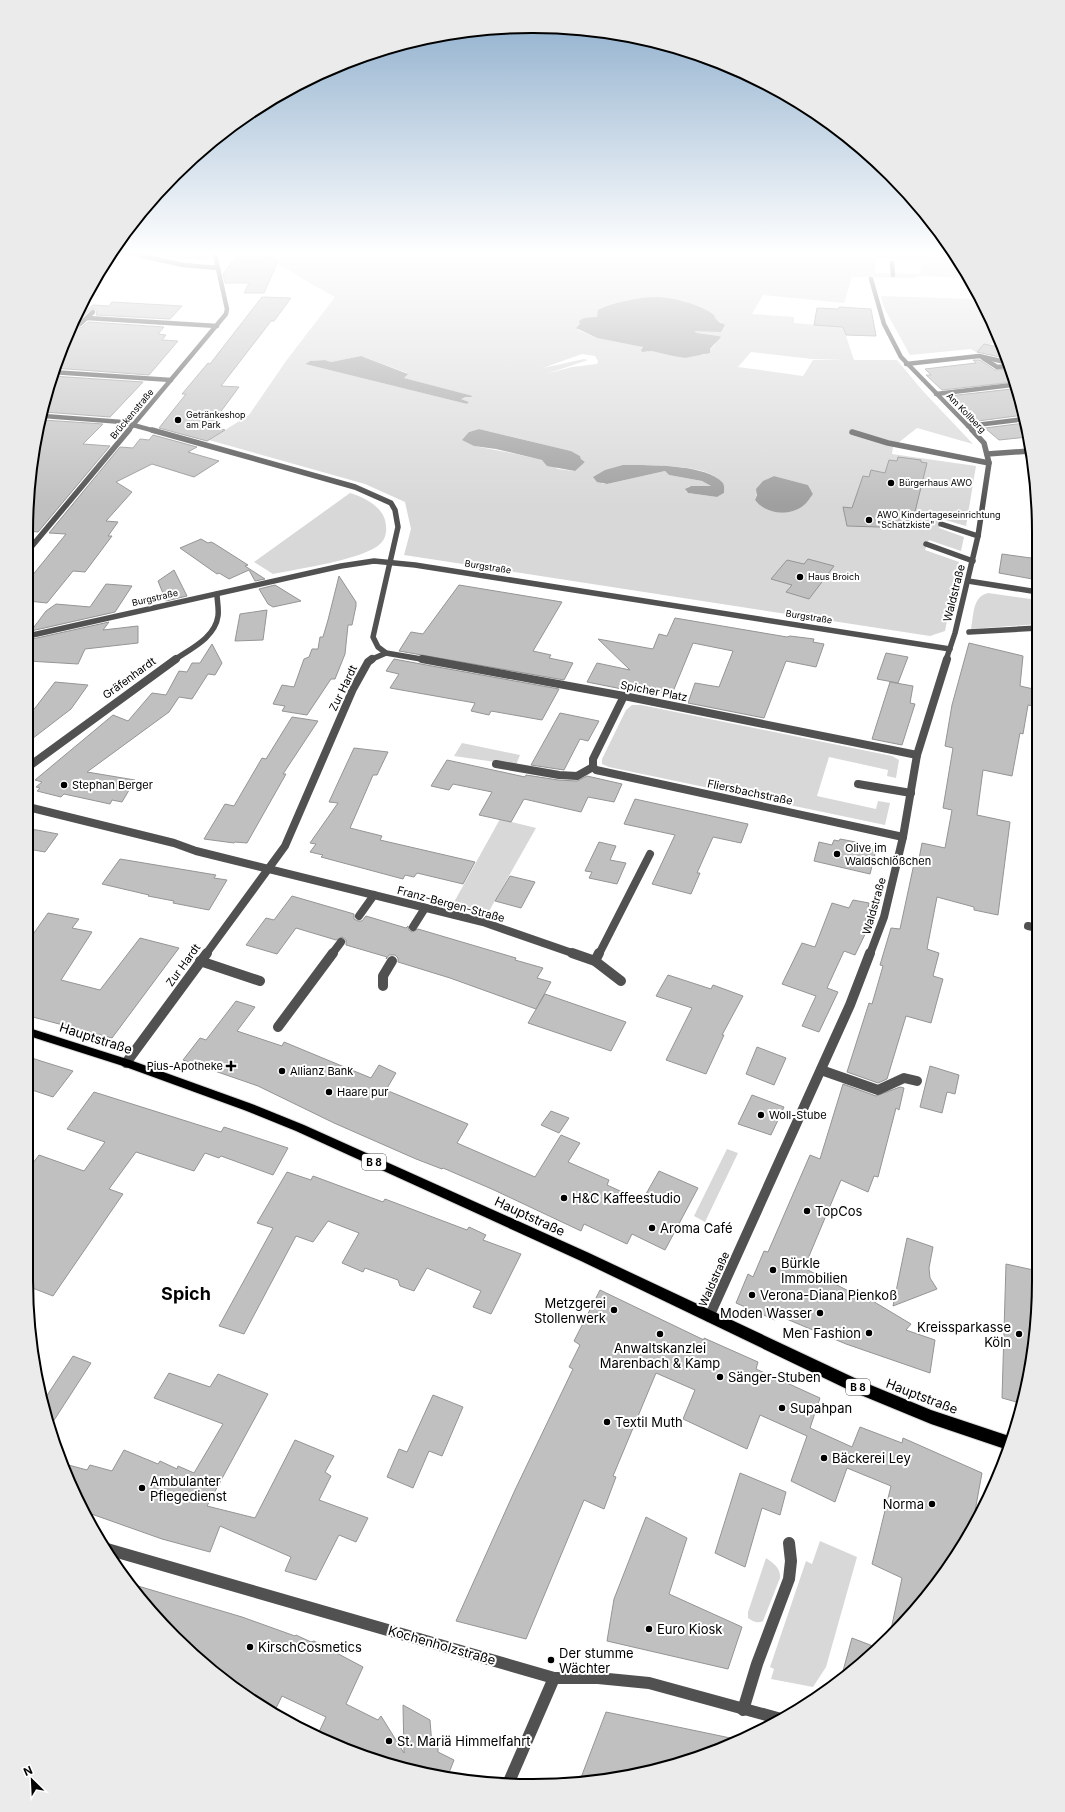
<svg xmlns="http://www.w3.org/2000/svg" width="1065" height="1812" font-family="Inter,sans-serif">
<rect width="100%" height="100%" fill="#fff"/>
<!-- green -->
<g fill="#d8d8d8" fill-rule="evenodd">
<polygon points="149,252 206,252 207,260 185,260"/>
<path d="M260,252H951L970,278L920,276L911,278L852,277L844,303L763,295L752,314L794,317V323L843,327L854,360H897L922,390L973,444L917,428L893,447L892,454L976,466L966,526L942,519L939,528L964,537L961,551L929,540L925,550L959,562L945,631L930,636L404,555L411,529L405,502L365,484L209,440L249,415L286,361L335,297L308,282ZM877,257L921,261L920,274L875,273L874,269ZM657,297L698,306L716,320L723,323L694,331V332L697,333L719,336L714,346L704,355H694L685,358L673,356L652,350L647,352L641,350L643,349L641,346L597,338L578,330L580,324L597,317L599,309C612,302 642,297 657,297ZM751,352L812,359L845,360H813L803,376L738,367ZM582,354L595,356L598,361L597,364L572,367L546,374L588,360L584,359L543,368ZM361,356L407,373L403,378L473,396L471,397H463L461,399L469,402L467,404L305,364L310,361L325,360L331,362ZM479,429L571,451L580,456L581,459L585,462L574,471L558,469L542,460L516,454L474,446L470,443L469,432ZM644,465C664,467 726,464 724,493L717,497L688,493L686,491L688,487L691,486H711L702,481L669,475L665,471L607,484H603L594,477L618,467ZM774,476L808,485L813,494C810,498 807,503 803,506C789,517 765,514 755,500C760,485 758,483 774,476Z"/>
<polygon points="976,292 996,339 990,345 984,344 977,353 971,349 910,355 884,308 881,296 972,299"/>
<path d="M350,493C364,497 381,506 385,520C387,528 387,537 381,543C367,559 297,569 273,574L254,562Z"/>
<path d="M988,593L1038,600V624L971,629C974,615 972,597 988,593Z"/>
<polygon points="632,705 641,705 892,756 899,760 896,778 887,776 888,770 829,757 817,796 876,809 878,801 890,803 885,825 609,767 602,764 602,759 626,710"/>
<polygon points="462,743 520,755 516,765 454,756"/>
<polygon points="500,819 536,828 488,913 453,904"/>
<polygon points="727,1149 738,1153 705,1222 694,1216"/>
<polygon points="820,1541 857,1557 826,1667 813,1687 771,1679 774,1669 770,1667 806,1561 812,1564"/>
<path d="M766,1558C773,1563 781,1568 780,1578L763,1621C758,1624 752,1621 748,1618V1612Z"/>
</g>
<!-- water -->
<g fill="#9f9f9f">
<path d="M654,297C672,297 700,304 714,315C715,317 715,319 717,320C719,323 723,323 725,325L721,332L694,331L697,333L719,336L721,337L710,349V353L685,358L673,356L652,351L642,352L641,350L643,347L597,338L576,328L580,324L579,321L584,318L597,317L598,310C608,303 642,297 654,297Z"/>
<polygon points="361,356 408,374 404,378 473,396 471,397 465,397 461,399 469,402 467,404 305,364 310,361 325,360 331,362"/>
<polygon points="479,429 571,451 580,456 581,459 585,462 575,471 547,466 542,460 496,449 474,446 462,440 469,432"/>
<path d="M623,465C646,465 706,464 722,482C725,485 724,489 724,493L717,497L688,493L685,489L691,486H711L702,481L669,475L665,471L607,484L597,482L593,477L605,470Z"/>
<path d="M774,476L808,485L813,494C810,498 807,503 803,506C789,517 765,514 755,500L757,495L756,489L763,481Z"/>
</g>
<!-- building -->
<g fill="#c0c0c0" stroke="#959595">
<polygon points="240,252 255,252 278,261 264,293 244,293 249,283 225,283 223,274"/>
<polygon points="262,297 291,298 274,321 271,321 258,338 221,386 239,387 216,418 220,418 214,427 225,430 207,441 159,428 186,394 182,394 208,363 210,364"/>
<polygon points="112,302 182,306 170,319 96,315 97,311 93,308 77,321 77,326 81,328 88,322 164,327 158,334 166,335 162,340 178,341 149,375 54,368 78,318 93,305 109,306"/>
<polygon points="839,307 871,309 876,336 846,335 843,327 814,325 817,308 839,309"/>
<polygon points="984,344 999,347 1004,358 977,352"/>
<polygon points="973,360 980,360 995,370 1008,369 1014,382 942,390 926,375 931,375 925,369 976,363"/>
<polygon points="52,376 143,382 110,417 44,412"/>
<polygon points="1015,386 1022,401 1024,415 978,421 949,396 1012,389"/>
<polygon points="43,420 103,424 83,444 110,446 38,532 27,531 27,499"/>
<polygon points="1025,423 1028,437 999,440 985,428"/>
<polygon points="153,435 197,447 188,452 219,461 194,477 152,464 116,482 132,492 106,521 118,522 108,536 112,536 85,572 73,571 47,603 28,601 27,582 66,534 49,533 120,447 133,448 140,439 149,440"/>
<polygon points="898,457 921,460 921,462 927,463 911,528 847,526 843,507 852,508 863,476 869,477 871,470 885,473 889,460 897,461"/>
<polygon points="201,539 208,543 211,542 215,544 248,565 245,566 265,579 255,581 249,570 229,579 219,573 217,574 180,548"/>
<polygon points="1002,554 1038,559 1038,580 999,573"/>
<polygon points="808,559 834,566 809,599 786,592 792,585 771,579 787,560 804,564"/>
<polygon points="174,570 187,596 166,601 158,581"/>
<polygon points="339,576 356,602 356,606 352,625 348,625 345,654 335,679 331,679 307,715 282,711 285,706 273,704 282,685 294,687 304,659 309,657 312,649 318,649 320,637 323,637 328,620"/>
<polygon points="106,584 132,586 115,612 31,631 46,611 56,604 90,607"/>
<polygon points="275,585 301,601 273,607 268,604 259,589"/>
<polygon points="459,585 562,602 533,651 551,655 549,658 573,663 564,680 399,651 411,632 423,634"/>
<polygon points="267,610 263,640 235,641 240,614"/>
<polygon points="675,618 787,637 790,636 814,639 813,642 824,644 816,667 786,661 764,718 688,703 695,683 719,687 733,651 693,643 672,694 654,691 652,695 587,682 597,663 630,670 598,639 653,649 659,634 667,636"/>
<polygon points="109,622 103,630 138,626 138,643 85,649 78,664 28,661 28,640"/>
<polygon points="969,643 1023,656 1020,686 1038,690 1038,707 1028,705 1023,734 1020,733 1012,776 983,770 977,815 1010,822 998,915 974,910 974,907 937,897 927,949 939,953 933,976 943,979 931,1023 906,1016 887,1079 878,1083 847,1072 869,1003 872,1004 883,966 880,965 891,928 900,929 915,859 919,859 922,843 945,848 952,810 943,808 953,748 945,746 952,705"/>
<polygon points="212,644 222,663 215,675 208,674 192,699 179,697 169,712 87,772 135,780 122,802 112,800 110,804 64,794 61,797 37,791 40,788 36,787 42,782 35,780 113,715 128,721 152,693 166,695 179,671 187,672 192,663 200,663"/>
<polygon points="886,653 908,657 898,683 877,679"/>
<polygon points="394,659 421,664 559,689 542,720 491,711 489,715 471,711 475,703 390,688 399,674 386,671"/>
<polygon points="55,682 88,685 71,709 28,742 28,714 35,708"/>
<polygon points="890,682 913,686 910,703 915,704 902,745 872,739"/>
<polygon points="560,713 599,721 588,741 580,739 564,770 531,765"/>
<polygon points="292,717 318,721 283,774 286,774 247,843 235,842 234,843 204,839 225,804 234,806 262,758 266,759"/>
<polygon points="354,748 388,752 377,775 373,775 350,828 382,836 380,840 475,862 463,884 417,873 414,877 405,875 403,879 321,857 323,855 310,852 316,844 310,843 338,803 329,802"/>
<polygon points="447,760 525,777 526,775 558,780 577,781 587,776 622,784 614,802 588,797 581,812 524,799 511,822 479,815 492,792 453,784 449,790 431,786"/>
<polygon points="635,799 721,818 748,824 741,843 713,837 697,873 700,873 691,894 652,884 675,835 624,824"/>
<polygon points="28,829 37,830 58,834 45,852 28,849"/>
<polygon points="840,839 856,842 856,844 876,850 870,874 814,861 819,842 832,845 834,840 839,841"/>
<polygon points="599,842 616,846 610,860 626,863 617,884 589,878 592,872 585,871"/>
<polygon points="120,859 216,875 214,878 227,880 209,910 173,903 174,901 148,896 149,895 102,884"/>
<polygon points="510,876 535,882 521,908 495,901"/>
<polygon points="292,896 354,914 354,919 358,921 362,921 366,916 406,928 408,926 409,930 412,932 418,929 516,958 515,960 543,968 537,978 551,982 536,1009 450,978 398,962 398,958 395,955 389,955 386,959 387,957 346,945 346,940 342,937 336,940 296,928 277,954 246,945 266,918 274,920"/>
<polygon points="853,900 869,903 865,923 870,924 855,955 844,951 827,988 838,992 819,1032 802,1026 816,996 782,984 802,943 815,947 832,903 849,908"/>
<polygon points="48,913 79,919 72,928 92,932 61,980 100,990 140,938 179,948 112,1038 29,1016 29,940"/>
<polygon points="668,975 711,989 713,985 743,996 722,1035 724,1035 706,1074 666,1060 692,1008 656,996"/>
<polygon points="545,994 626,1022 611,1051 528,1023"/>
<polygon points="236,1001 255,1007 237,1031 282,1046 284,1042 371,1078 379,1065 396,1073 386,1090 468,1124 457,1143 535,1177 561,1135 580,1143 568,1162 609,1180 607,1185 642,1201 659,1171 698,1188 665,1250 632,1234 627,1244 584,1224 581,1231 494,1190 443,1168 442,1169 416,1159 334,1123 258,1086 183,1060 200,1038 206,1040"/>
<polygon points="757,1047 786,1058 774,1085 746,1074"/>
<polygon points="29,1057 41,1061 73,1071 53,1097 29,1089"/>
<polygon points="930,1066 959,1075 955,1094 947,1092 942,1113 920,1107"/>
<polygon points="843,1084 876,1096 900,1087 904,1088 899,1110 896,1108 878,1177 874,1176 868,1192 841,1180 804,1268 870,1302 871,1300 911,1324 906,1330 935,1340 930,1373 846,1344 777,1315 775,1320 736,1303 748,1274 753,1277 764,1251 768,1252 810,1155 820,1159"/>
<polygon points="94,1092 221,1132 224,1127 288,1148 273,1175 221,1156 219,1158 205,1153 194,1171 136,1152 109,1189 123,1194 53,1296 30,1287 30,1167 39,1155 84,1171 105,1142 67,1129"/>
<polygon points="752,1095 784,1107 771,1135 738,1124"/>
<polygon points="551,1111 569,1118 559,1133 541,1125"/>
<polygon points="287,1172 311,1180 313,1176 383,1202 385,1199 467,1230 469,1227 486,1235 483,1240 521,1254 491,1314 473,1307 481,1291 427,1268 414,1291 400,1286 398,1280 365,1268 363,1272 342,1263 359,1233 328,1221 313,1242 296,1236 244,1334 219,1326 273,1228 257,1223"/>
<polygon points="907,1238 933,1247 929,1268 930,1278 937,1289 893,1306"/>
<polygon points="1006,1264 1038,1271 1038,1313 1020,1403 1002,1398"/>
<polygon points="600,1290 704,1340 704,1338 758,1362 756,1369 820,1398 810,1428 852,1447 860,1427 902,1443 903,1438 982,1473 973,1522 954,1561 889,1639 902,1578 872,1564 891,1486 847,1468 835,1502 791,1481 807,1436 760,1415 747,1449 683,1419 695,1390 656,1373 613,1476 616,1477 604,1509 584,1500 526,1639 456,1621 515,1490 573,1369 569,1367 580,1345 574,1341"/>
<polygon points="73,1356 91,1363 49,1428 44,1400"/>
<polygon points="169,1373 210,1387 218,1374 268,1394 207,1506 255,1518 295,1440 334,1456 325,1472 331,1476 319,1500 368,1518 356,1542 339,1535 316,1580 285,1571 291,1557 220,1526 210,1552 162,1539 83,1511 61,1463 87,1470 90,1465 112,1471 124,1450 158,1464 160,1461 177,1469 178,1466 194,1473 223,1424 154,1398"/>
<polygon points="433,1395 463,1407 442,1456 429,1451 413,1488 387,1477 399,1449 407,1452"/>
<polygon points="740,1473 786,1492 780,1515 762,1508 745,1567 715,1553"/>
<polygon points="646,1517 687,1538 669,1594 742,1627 728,1669 607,1641 614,1599"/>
<polygon points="128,1583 242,1617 295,1636 296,1635 311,1642 314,1641 363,1667 346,1704 378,1720 381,1716 404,1753 403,1705 430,1720 432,1746 438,1746 438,1752 454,1760 447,1778 434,1776 370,1759 318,1734 326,1717 282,1696 274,1712 251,1701 175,1638"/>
<polygon points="852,1638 878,1648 840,1682"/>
<polygon points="606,1712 740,1740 695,1759 599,1782 579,1783"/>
</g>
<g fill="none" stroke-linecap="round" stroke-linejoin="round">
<defs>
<polygon id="primary" points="29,1028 130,1060 252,1104 304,1125 589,1253 861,1381 931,1410 1012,1437 1012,1443 1008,1450 931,1424 851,1391 581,1261 296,1131 244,1110 123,1066 29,1036"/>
</defs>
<!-- primary casing -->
<use href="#primary" stroke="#dbdbdb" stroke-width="2"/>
<!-- service-far4 -->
<polyline stroke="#515151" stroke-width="4.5" points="892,263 893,275"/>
<!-- service-far3 -->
<g stroke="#515151" stroke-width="5.5">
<polyline points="852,432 888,443 989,463"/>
<polyline points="941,524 978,536"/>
<polyline points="926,544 973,561"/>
<polyline points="969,632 1038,628"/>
</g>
<!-- service-far2 -->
<g stroke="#515151" stroke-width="8">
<polyline points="496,764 559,775 577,776 593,767"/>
<polyline points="858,784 911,793"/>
<polyline points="359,916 374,895"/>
<polyline points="1028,926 1038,928"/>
<polyline points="413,927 425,908"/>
<polyline points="332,954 341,942"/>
<polyline points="599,954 650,854"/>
</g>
<!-- service-far1 -->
<g stroke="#515151" stroke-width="10">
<polyline points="200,961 260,981"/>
<polyline points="595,961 599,953"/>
<polyline points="383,986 383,976 392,961"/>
<polyline points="278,1027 333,953"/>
<polyline points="821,1070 878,1090 904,1078 917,1081"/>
</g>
<!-- service -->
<polyline stroke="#515151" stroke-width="12" points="743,1710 757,1664 789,1579 791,1561 789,1543"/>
<!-- minor-far4 -->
<g stroke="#515151" stroke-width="4.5">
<polyline points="124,252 183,265 218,268"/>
<polyline points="871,279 884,324 901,357 973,431"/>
<polyline points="87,318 217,326"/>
<polyline points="80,324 93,312"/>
<polyline points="983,358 997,367 1007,366"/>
<polyline points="906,364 979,356 1005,362"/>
<polyline points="52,372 171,380"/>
<polyline points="936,394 1012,385"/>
<polyline points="44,416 122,422 155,431"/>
<polyline points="968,426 1025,419"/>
<polyline points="128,431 226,314 227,309 215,255"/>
</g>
<!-- minor-far3 -->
<g stroke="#515151" stroke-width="5.5">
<polyline points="152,430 355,487 391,503 395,510 398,527 373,637 378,647 386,653 427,660"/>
<polyline points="987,454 1030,451"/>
<polyline points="27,552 129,430"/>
<polyline points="968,581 1038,592"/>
<polyline points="28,636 341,566 374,561 415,565 950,649"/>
<path d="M174,660C190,649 215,638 218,616C219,609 217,601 217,594"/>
<polyline points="370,660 386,653"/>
<polyline points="946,660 955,633 978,536 989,463 984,443 972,430"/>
</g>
<!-- minor-far2 -->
<g stroke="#515151" stroke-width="8">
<polyline points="422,659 624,696 917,755"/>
<polyline points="624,696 593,759 593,767 596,770 903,837"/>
<polyline points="28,767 176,659"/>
<polyline points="28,807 174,843 196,851 483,922 575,954"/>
<polyline points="206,954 285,846 353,689 368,662 372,659"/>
<polyline points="870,954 884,917 903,837 917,755 947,659"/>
</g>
<!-- minor-far1 -->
<g stroke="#515151" stroke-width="10">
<polyline points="572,953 595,961 621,981"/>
<polyline points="126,1063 207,953"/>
<polyline points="709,1317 850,1005 870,953"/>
</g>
<!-- minor -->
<g stroke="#515151" stroke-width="12">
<polyline points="107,1549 554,1678 598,1678 649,1683 781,1719"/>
<polyline points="508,1784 554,1678"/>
</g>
<!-- primary -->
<use href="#primary" fill="#000" fill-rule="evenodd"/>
</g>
<!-- sky -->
<linearGradient id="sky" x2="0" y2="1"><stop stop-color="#8baccb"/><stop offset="0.5" stop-color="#fff"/><stop offset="1" stop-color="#fff" stop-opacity="0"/></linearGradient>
<rect width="1065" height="506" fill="url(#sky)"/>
<!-- markers -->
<g fill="#000" stroke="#fff" stroke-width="1.5">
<circle cx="178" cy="420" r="4"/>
<circle cx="891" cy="483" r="4"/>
<circle cx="869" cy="520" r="4"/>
<circle cx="800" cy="577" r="4"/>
<circle cx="64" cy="785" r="4"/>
<circle cx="837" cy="854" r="4"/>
<path d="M229 1060h4v4h4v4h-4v4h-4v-4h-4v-4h4z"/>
<circle cx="282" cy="1071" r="4"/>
<circle cx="329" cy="1092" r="4"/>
<circle cx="761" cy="1115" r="4"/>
<circle cx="564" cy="1198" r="4"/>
<circle cx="807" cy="1211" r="4"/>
<circle cx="652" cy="1228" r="4"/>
<circle cx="773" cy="1270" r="4"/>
<circle cx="752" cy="1295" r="4"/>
<circle cx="614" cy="1310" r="4"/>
<circle cx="820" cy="1313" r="4"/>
<circle cx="869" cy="1333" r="4"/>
<circle cx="660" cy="1334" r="4"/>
<circle cx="1019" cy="1334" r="4"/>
<circle cx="720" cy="1377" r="4"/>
<circle cx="782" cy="1408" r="4"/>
<circle cx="607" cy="1422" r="4"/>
<circle cx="824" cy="1458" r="4"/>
<circle cx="142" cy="1488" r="4"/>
<circle cx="932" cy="1504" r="4"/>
<circle cx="649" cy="1629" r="4"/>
<circle cx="250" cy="1647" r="4"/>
<circle cx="551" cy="1660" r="4"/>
<circle cx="389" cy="1741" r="4"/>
</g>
<g text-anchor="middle" stroke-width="4" stroke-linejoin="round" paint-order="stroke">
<!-- far-street labels -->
<g font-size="9" fill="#000" stroke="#fff">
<text transform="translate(966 413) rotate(46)" y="3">Am Kollberg</text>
<text transform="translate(132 414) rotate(-50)" y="3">Brückenstraße</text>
<text transform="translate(488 567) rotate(9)" y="3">Burgstraße</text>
<text transform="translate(155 598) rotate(-13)" y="3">Burgstraße</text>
<text transform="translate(809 617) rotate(9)" y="3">Burgstraße</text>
</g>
<!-- far-poi labels -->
<g font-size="9" fill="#000" stroke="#fff" text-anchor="start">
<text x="186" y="418">Getränkeshop<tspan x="186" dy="10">am Park</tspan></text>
<text x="899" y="486">Bürgerhaus AWO</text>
<text x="877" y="518">AWO Kindertageseinrichtung<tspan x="877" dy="10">"Schatzkiste"</tspan></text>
<text x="808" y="580">Haus Broich</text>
</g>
<!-- shield labels -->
<g fill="#fff" stroke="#4c4c4c" stroke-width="1">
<rect x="362" y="1154" width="24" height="16" rx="3"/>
<rect x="846" y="1379" width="24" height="16" rx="3"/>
</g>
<g font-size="10" font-weight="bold" fill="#000">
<text x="374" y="1166">B 8</text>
<text x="858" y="1391">B 8</text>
</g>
<!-- street labels -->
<g font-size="11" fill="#000" stroke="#fff">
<text transform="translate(954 593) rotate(-76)" y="4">Waldstraße</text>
<text transform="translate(129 678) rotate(-36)" y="4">Gräfenhardt</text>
<text transform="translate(343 688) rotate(-64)" y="4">Zur Hardt</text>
<text transform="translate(654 691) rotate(11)" y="4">Spicher Platz</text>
<text transform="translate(750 792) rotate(12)" y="4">Fliersbachstraße</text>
<text transform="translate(451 904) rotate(15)" y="4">Franz-Bergen-Straße</text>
<text transform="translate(874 906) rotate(-74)" y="4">Waldstraße</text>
<text transform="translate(183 965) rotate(-54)" y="4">Zur Hardt</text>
<text transform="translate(714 1279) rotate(-66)" y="4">Waldstraße</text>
</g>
<!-- poi labels -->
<g font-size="11" fill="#000" stroke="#fff" text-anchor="start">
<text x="72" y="789">Stephan Berger</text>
<text x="845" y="852">Olive im<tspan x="845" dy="13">Waldschlößchen</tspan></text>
<text x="223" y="1070" text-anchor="end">Pius-Apotheke</text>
<text x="290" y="1075">Allianz Bank</text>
<text x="337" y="1096">Haare pur</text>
<text x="769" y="1119">Woll-Stube</text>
</g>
<!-- near-street labels -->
<g font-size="13" fill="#000" stroke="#fff">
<text transform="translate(96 1038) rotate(18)" y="5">Hauptstraße</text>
<text transform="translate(530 1216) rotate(25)" y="5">Hauptstraße</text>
<text transform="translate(922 1396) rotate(21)" y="5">Hauptstraße</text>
<text transform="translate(442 1645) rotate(16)" y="5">Kochenholzstraße</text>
</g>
<!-- near-poi labels -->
<g font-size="13" fill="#000" stroke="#fff" text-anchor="start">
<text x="572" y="1203">H&amp;C Kaffeestudio</text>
<text x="815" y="1216">TopCos</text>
<text x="660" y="1233">Aroma Café</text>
<text x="781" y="1268">Bürkle<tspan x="781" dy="15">Immobilien</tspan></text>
<text x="760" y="1300">Verona-Diana Pienkoß</text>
<text x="606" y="1308" text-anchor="end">Metzgerei<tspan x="606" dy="15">Stollenwerk</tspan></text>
<text x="812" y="1318" text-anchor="end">Moden Wasser</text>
<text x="1011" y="1332" text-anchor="end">Kreissparkasse<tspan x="1011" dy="15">Köln</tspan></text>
<text x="861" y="1338" text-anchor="end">Men Fashion</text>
<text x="660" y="1353" text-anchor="middle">Anwaltskanzlei<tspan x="660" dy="15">Marenbach &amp; Kamp</tspan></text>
<text x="728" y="1382">Sänger-Stuben</text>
<text x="790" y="1413">Supahpan</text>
<text x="615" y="1427">Textil Muth</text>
<text x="832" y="1463">Bäckerei Ley</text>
<text x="150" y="1486">Ambulanter<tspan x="150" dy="15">Pflegedienst</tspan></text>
<text x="924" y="1509" text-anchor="end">Norma</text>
<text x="657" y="1634">Euro Kiosk</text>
<text x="258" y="1652">KirschCosmetics</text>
<text x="559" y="1658">Der stumme<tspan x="559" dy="15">Wächter</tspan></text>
<text x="397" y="1746">St. Mariä Himmelfahrt</text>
</g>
<!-- near-district labels -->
<g font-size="18" font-weight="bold" fill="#000" stroke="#fff">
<text x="186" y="1300">Spich</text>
</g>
</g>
<!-- crop -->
<path d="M0 0H1065V1812H0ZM532 33H533A499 499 0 0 1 1032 532V1280A499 499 0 0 1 533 1779H532A499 499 0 0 1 33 1280V532A499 499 0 0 1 532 33Z" fill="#ebebeb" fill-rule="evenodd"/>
<path fill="none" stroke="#000" stroke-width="2" d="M532 33H533A499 499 0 0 1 1032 532V1280A499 499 0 0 1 533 1779H532A499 499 0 0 1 33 1280V532A499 499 0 0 1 532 33Z"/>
<!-- north arrow -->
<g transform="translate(32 1780) rotate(336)" stroke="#ffffff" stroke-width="3" paint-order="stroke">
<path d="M0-3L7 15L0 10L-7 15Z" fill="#000000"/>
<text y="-6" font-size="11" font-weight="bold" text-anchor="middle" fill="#000000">N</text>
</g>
</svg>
